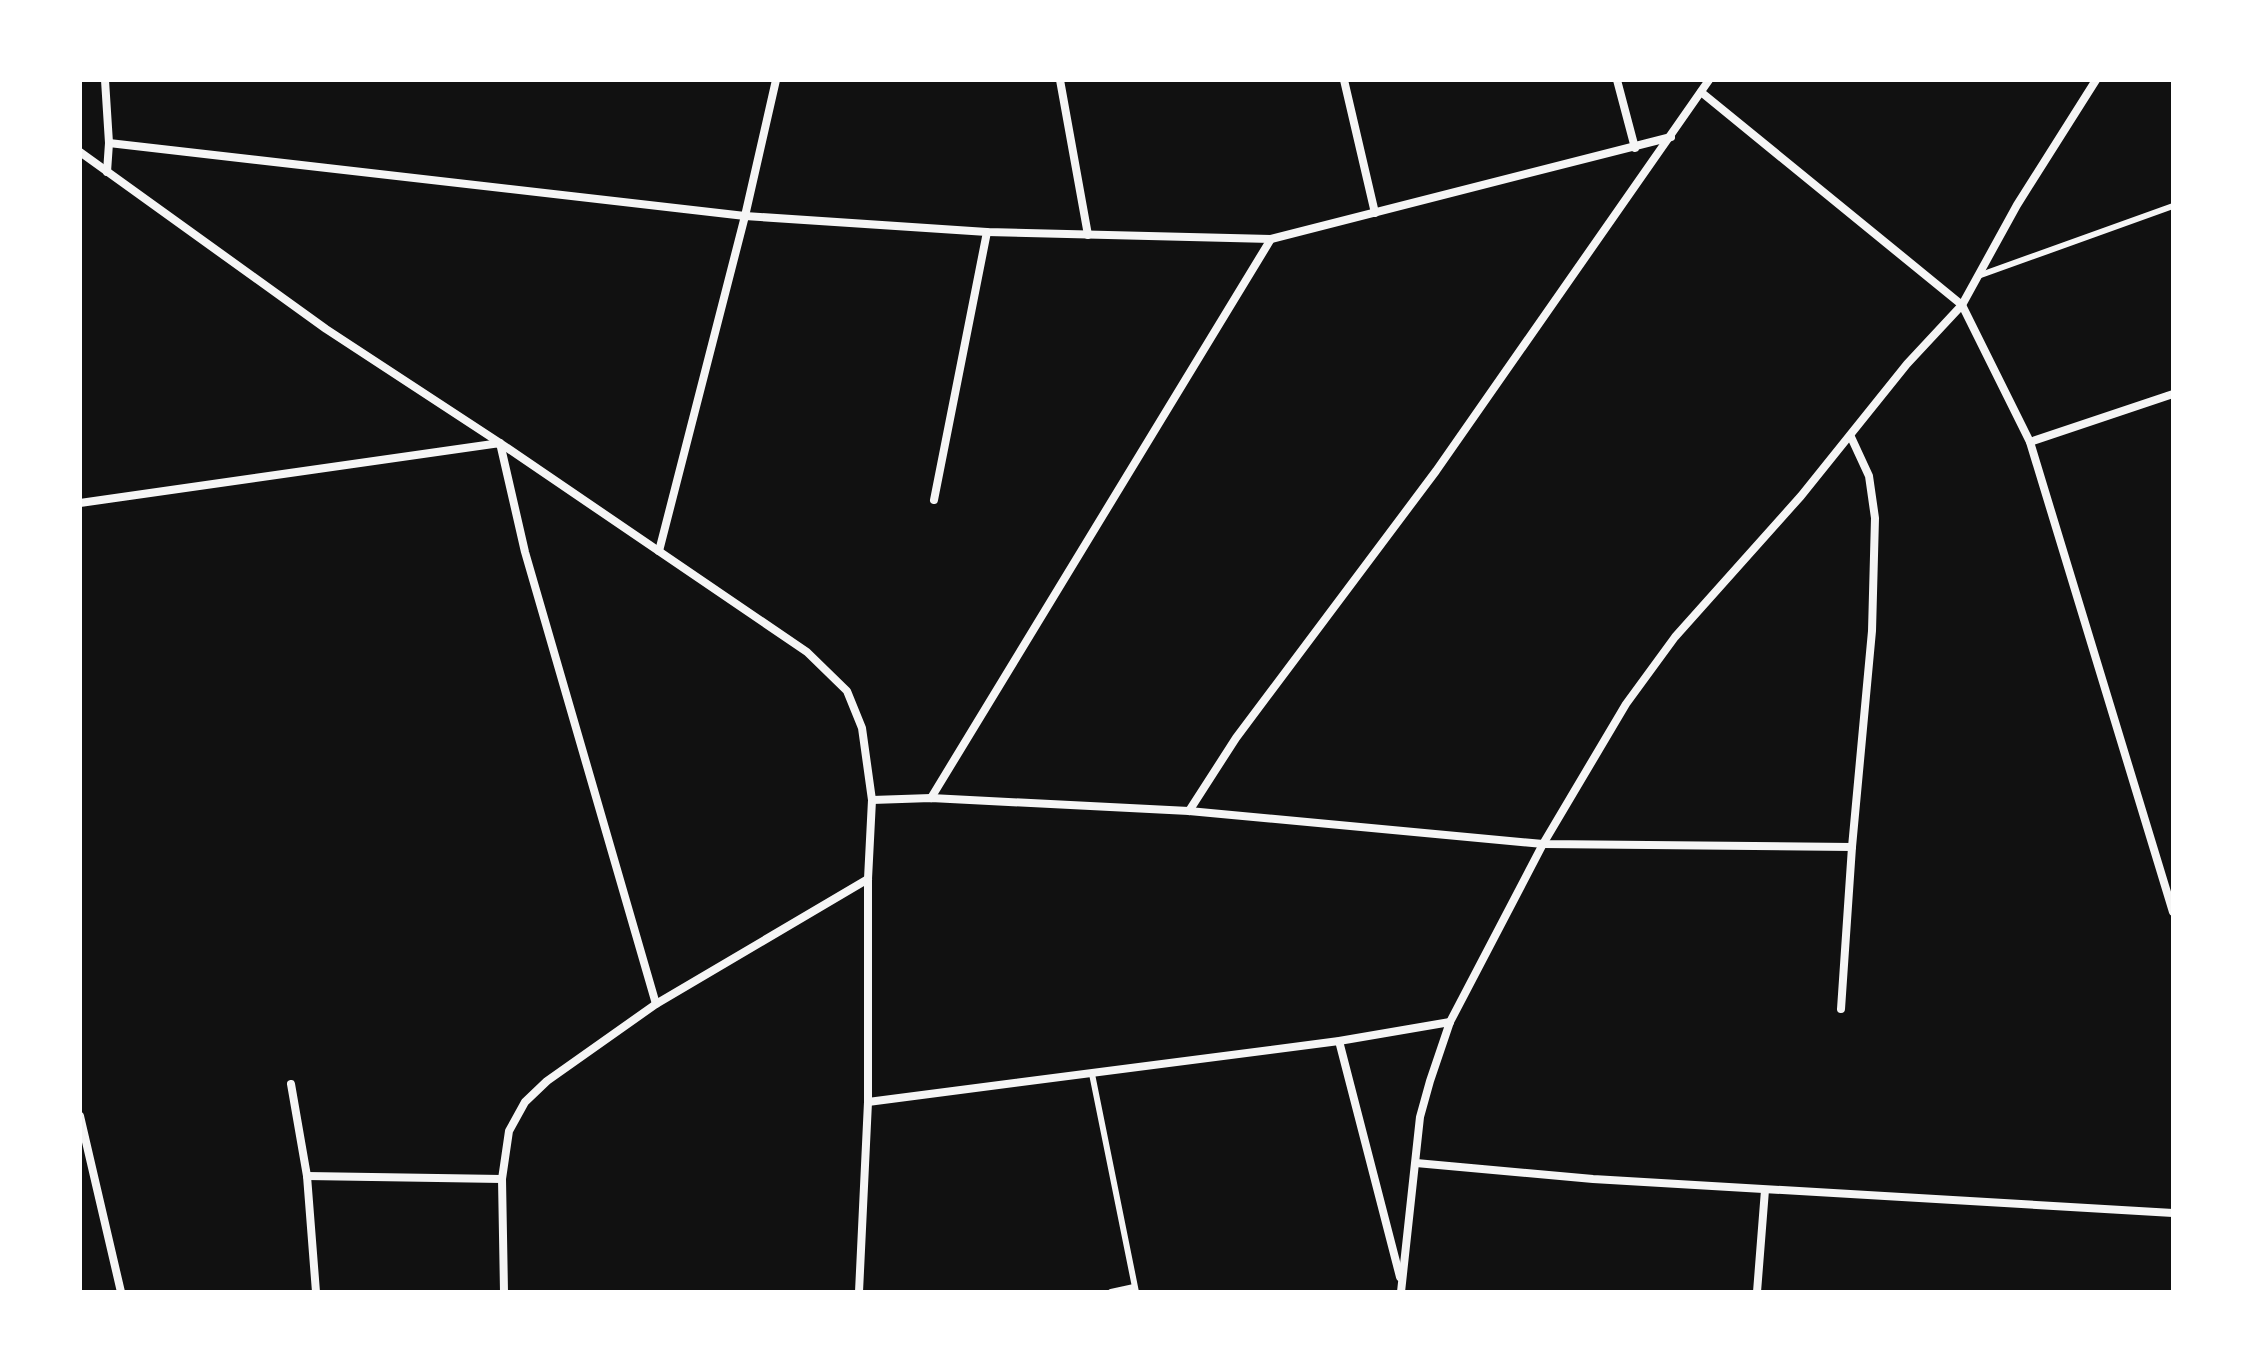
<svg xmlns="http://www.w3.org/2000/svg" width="2253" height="1372" font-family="'Work Sans',sans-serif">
<rect width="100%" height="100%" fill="#111"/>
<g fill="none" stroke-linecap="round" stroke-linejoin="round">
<!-- service -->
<g stroke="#f5f5f5" stroke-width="6">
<polyline points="1978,276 2173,206"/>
<polyline points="1092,1074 1136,1292"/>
<polyline points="1111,1292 1134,1287"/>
</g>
<!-- minor -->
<g stroke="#f5f5f5" stroke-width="8">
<polyline points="105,80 109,143 107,172"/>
<polyline points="1060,80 1088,235"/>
<polyline points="1344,80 1375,213"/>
<polyline points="1617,80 1635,148"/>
<polyline points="1701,92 1962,305 2030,442 2173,912"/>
<polyline points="109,143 745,216 987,232 1271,239"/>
<polyline points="80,152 326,329 500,443 807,652 847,691 862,728 872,800 868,879 868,1102 859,1292"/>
<polyline points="2030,442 2173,394"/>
<polyline points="934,500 987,232"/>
<polyline points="80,503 500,443 525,552 656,1004"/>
<polyline points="659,551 745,216 776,80"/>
<polyline points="931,798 1271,239 1671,137"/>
<polyline points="872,800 931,798 1189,811 1543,844 1852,847"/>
<polyline points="1189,811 1236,738 1436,471 1709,80"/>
<polyline points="1841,1009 1852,847 1872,631 1875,518 1869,476 1851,437"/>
<polyline points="1339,1041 1400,1277"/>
<polyline points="291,1084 307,1176 316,1292"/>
<polyline points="868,1102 1339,1041 1450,1022"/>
<polyline points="80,1116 121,1292"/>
<polyline points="1416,1163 1593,1179 2173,1213"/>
<polyline points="307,1176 502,1179"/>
<polyline points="504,1292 502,1179 509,1131 525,1102 547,1081 656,1004 868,879"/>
<polyline points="1401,1292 1420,1117 1430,1081 1450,1022 1543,844 1626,704 1675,637 1801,496 1907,364 1962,305 2017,205 2096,80"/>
<polyline points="1757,1292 1765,1190"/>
</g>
</g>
<!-- border -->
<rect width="2253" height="1372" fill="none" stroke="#ffffff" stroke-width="164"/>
</svg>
